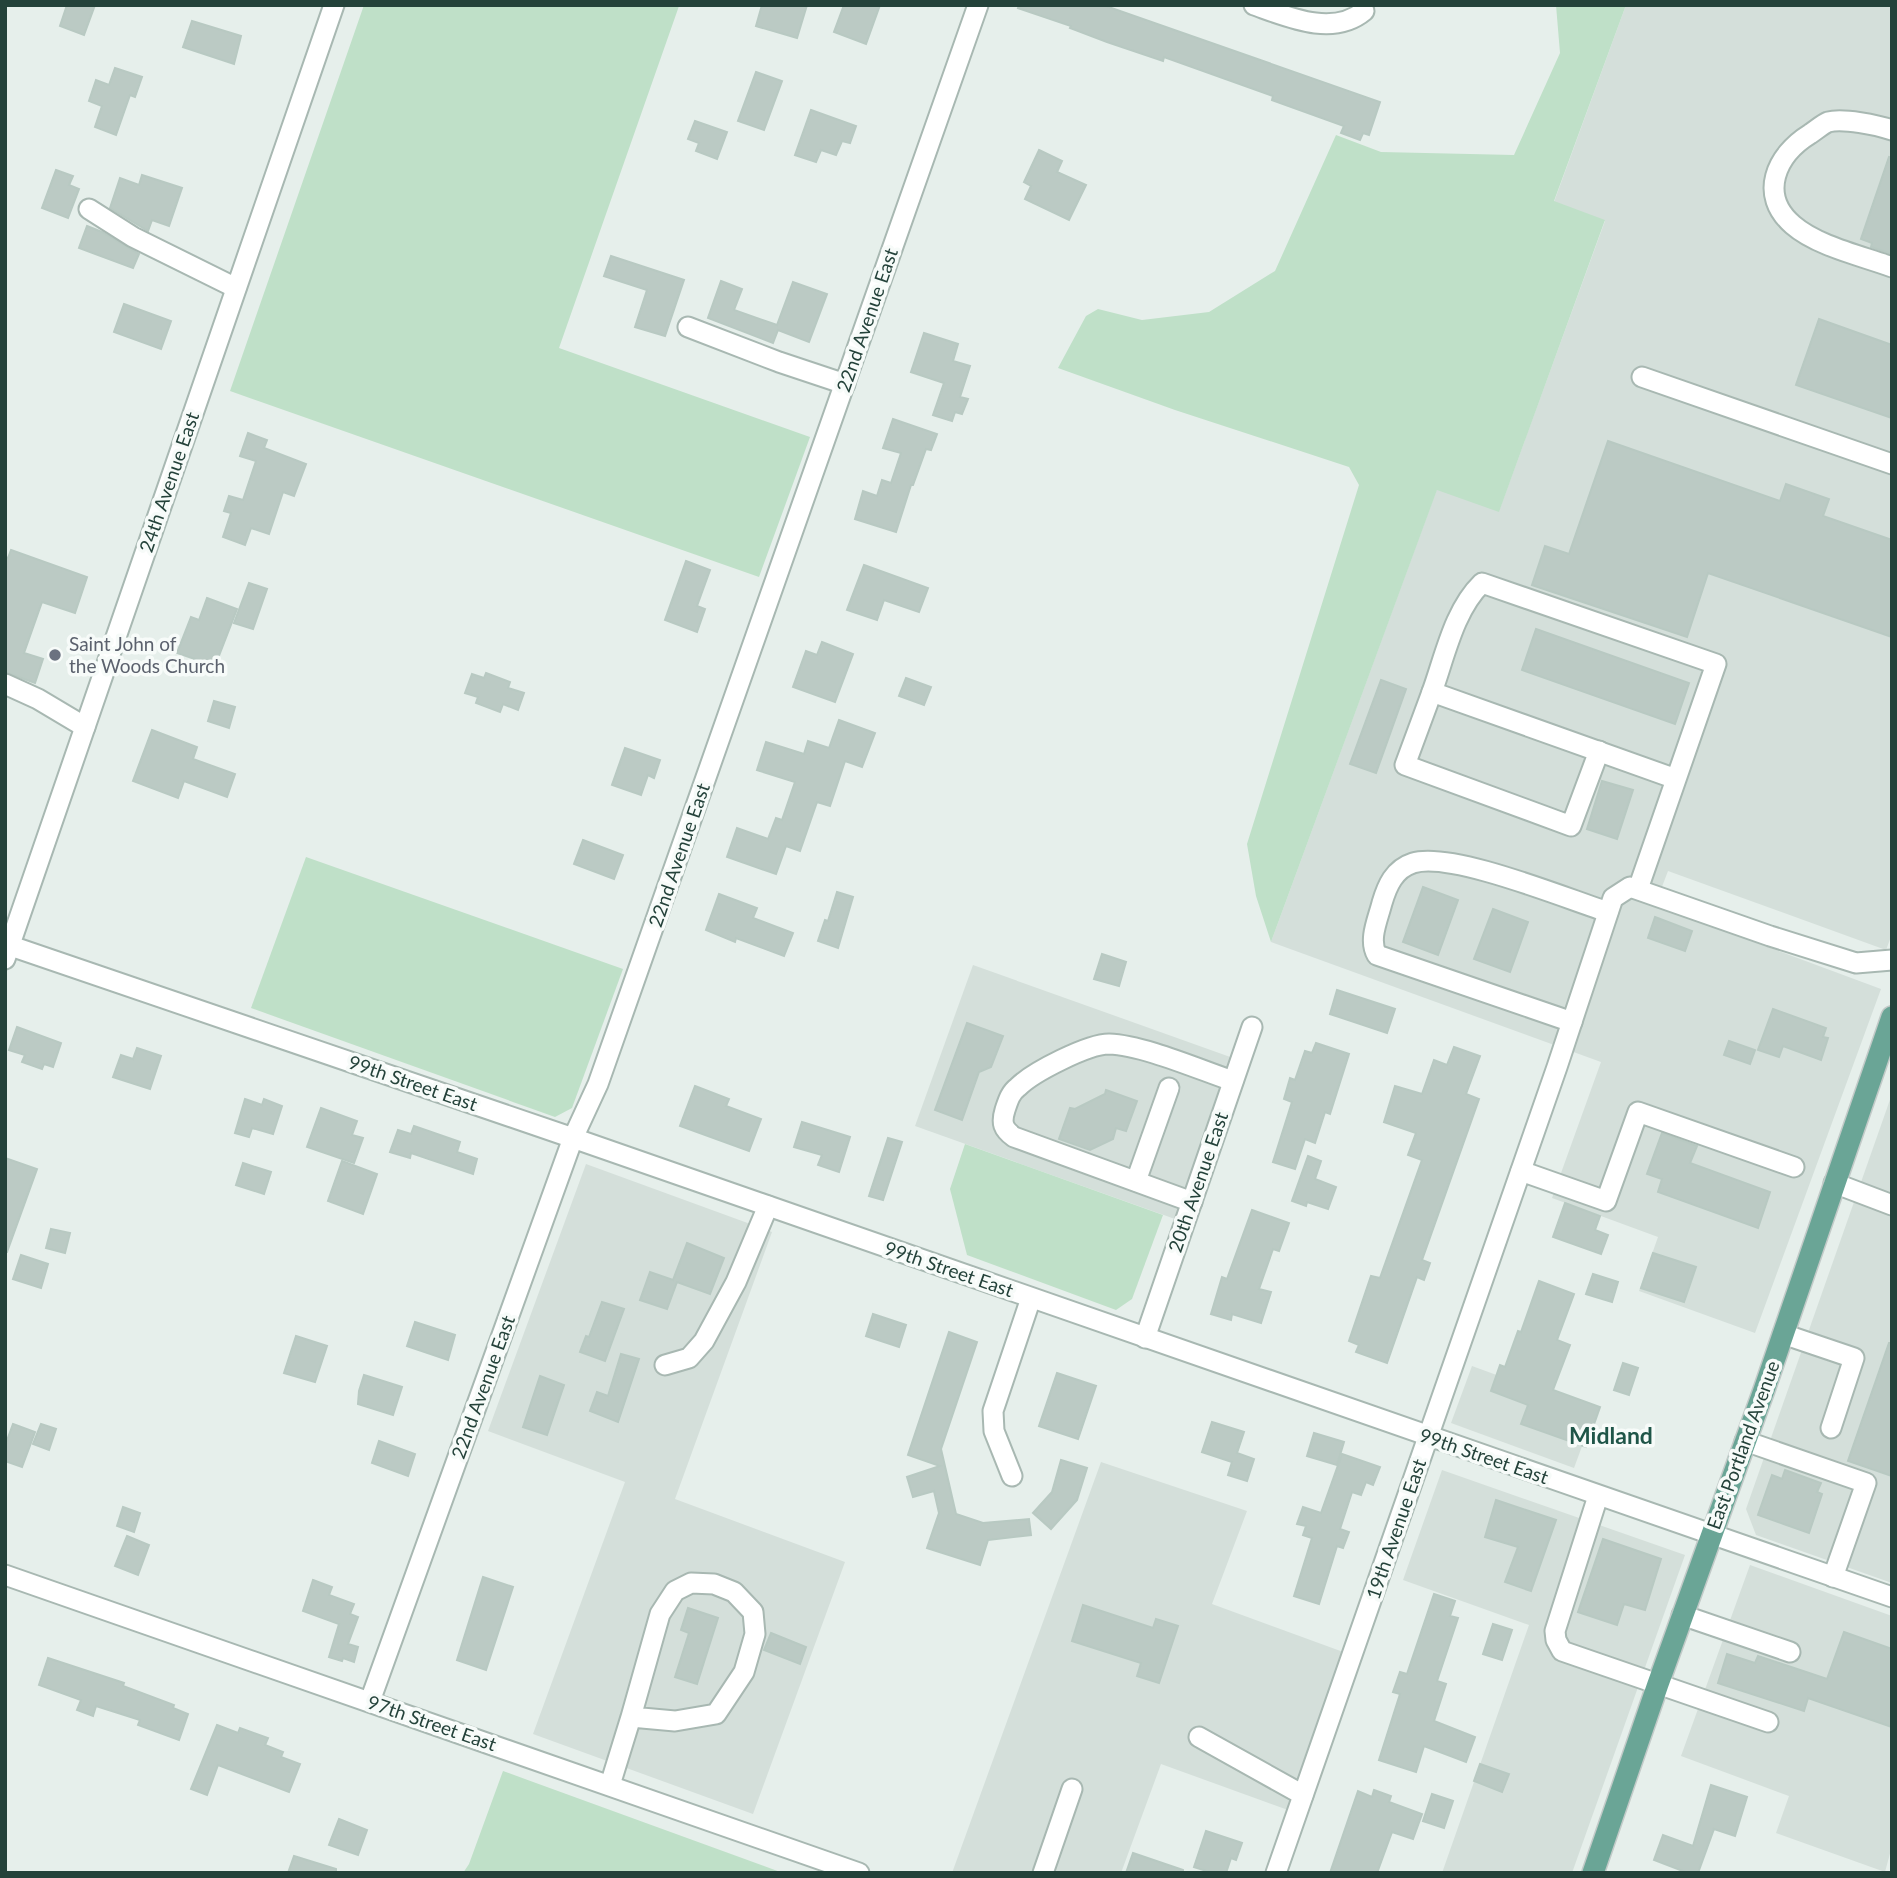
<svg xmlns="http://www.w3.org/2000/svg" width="1897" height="1878" font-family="Lato,sans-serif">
<rect width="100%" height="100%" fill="#e6efeb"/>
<!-- built -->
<g fill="#d4dfda">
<polygon points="1626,5 1892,5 1892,934 1886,950 1668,871 1655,905 1881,989 1755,1333 1639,1291 1658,1237 1552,1198 1601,1062 1271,942 1437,489 1499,511 1605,221 1554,202"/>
<polygon points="973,965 1233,1058 1175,1219 915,1126"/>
<polygon points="1892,1094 1892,1583 1756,1535 1746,1509"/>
<polygon points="586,1164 772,1232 675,1499 845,1562 753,1814 533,1734 625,1482 488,1431"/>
<polygon points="1472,1366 1595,1411 1574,1468 1451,1423"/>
<polygon points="1101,1462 1247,1511 1212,1604 1346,1653 1288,1810 1161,1764 1121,1873 952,1873"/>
<polygon points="1442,1470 1685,1555 1572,1873 1442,1873 1529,1625 1403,1580"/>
<polygon points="1750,1565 1892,1616 1892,1846 1885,1872 1776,1833 1789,1796 1681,1756"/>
</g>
<!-- green -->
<g fill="#bfe0c8">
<polygon points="364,5 679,6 559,348 810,437 759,577 230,391"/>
<polygon points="1556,5 1626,5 1554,201 1605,220 1499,512 1437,490 1271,942 1256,896 1247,844 1359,485 1349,467 1175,410 1058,368 1086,316 1098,309 1142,320 1209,312 1275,271 1336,135 1381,152 1514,155 1560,53"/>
<polygon points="306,857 623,969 572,1108 555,1117 251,1008"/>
<polygon points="965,1144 1163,1215 1132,1299 1116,1310 967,1255 950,1189"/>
<polygon points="503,1771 783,1873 463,1873 469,1864"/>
</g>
<!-- building -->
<g fill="#bbcac4" stroke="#b8c9c2" stroke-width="2">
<polygon points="67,5 95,5 84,35 60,26"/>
<polygon points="762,5 807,5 797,38 756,26"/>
<polygon points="844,5 880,5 866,44 834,32"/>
<polygon points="1019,5 1103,5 1380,102 1369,135 1363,133 1360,140 1341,133 1344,126 1272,100 1273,96 1164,57 1163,61 1107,42 1070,28 1071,26 1018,8"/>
<polygon points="192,21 241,36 234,64 183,47"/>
<polygon points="115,68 142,77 135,97 130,95 116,135 95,127 102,106 89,101 96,80 109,85"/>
<polygon points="756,72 782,81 764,130 738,121"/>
<polygon points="811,110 856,126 850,143 842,141 836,155 821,150 816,162 795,155"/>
<polygon points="695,121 727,132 717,159 696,151 699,143 688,139"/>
<polygon points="1039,150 1062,161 1057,172 1086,185 1069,220 1025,199 1031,186 1024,182"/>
<polygon points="1889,157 1892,158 1892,254 1871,247 1872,243 1861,239"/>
<polygon points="56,170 73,176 69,185 79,189 68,218 42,208"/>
<polygon points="142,175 182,188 169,226 152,220 148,231 110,208 120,178 139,185"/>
<polygon points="87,226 102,232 139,254 133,268 79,248"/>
<polygon points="611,256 684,280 665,336 635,327 647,290 604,276"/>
<polygon points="721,281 742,289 734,310 777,325 793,282 827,294 809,342 778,330 773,343 708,318"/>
<polygon points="124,304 171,321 161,349 114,332"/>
<polygon points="1819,319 1892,345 1892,418 1796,385"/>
<polygon points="924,333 958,344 953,361 970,366 960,397 968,399 962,414 955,412 952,421 933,415 944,383 911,372"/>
<polygon points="893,419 937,434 931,450 926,449 913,485 911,485 896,532 855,519 863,491 877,496 882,480 891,483 901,453 883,448"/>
<polygon points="248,433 267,440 264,448 306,464 294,496 283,492 269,534 251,528 245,545 223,537 231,513 224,511 229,496 243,500 256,461 240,456"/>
<polygon points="1608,441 1780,501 1786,484 1829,499 1823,516 1892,540 1892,637 1708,573 1687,637 1532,585 1545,546 1569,554"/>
<polygon points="11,550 87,577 75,613 42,602 24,653 43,659 35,683 5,672 5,557 8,558"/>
<polygon points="686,561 710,570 697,606 705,609 697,632 665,620"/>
<polygon points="864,565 928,588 919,612 884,600 877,620 847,610"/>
<polygon points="249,583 267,589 253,629 234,623"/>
<polygon points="207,598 237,609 215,666 177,653 191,617 199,620"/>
<polygon points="1536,629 1689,683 1675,724 1522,670"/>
<polygon points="822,642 853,654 835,702 793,687 806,651 817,655"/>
<polygon points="486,673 510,682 508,688 524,693 518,710 503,704 500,712 476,703 478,697 465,693 472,674 484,678"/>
<polygon points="906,678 931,687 924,705 899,696"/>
<polygon points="1381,680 1406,689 1376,773 1350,764"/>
<polygon points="214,701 235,707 229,728 208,721"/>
<polygon points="839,720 875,733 862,767 845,761 830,806 817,802 800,851 786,846 776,874 727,857 737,828 768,839 776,818 782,820 795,782 757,770 766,742 804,754 808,741 829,748"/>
<polygon points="152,730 197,747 193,759 235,774 227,797 184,781 178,798 133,781"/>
<polygon points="625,748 660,760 654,778 648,775 641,795 612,785"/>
<polygon points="1602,781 1633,790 1617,839 1587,829"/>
<polygon points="583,840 623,855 614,879 574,864"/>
<polygon points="1423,887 1458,900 1438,955 1403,942"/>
<polygon points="837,892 853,897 838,948 818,941 825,920 828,921"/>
<polygon points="719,894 757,908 753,918 793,933 784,956 736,938 735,942 706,930"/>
<polygon points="1493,909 1528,922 1510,972 1474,959"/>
<polygon points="1655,917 1692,931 1685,951 1648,938"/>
<polygon points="1102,954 1126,962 1119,986 1094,979"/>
<polygon points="1337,990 1395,1009 1387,1033 1330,1014"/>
<polygon points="1773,1009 1826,1028 1823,1037 1828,1038 1821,1060 1783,1046 1779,1057 1758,1050"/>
<polygon points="967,1023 1003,1036 991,1067 979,1072 962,1120 935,1110"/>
<polygon points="17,1027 61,1043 53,1067 44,1064 42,1069 22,1062 25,1055 9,1050"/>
<polygon points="1729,1041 1755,1050 1750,1064 1724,1055"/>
<polygon points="1316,1043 1349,1054 1330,1114 1325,1112 1315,1143 1305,1139 1295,1169 1273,1162 1292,1102 1284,1099 1290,1078 1295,1080 1305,1051 1312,1053"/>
<polygon points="1454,1047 1480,1056 1466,1094 1479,1099 1422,1260 1430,1263 1424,1280 1417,1277 1387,1363 1356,1352 1359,1345 1349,1341 1371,1276 1380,1278 1422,1160 1408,1155 1416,1133 1384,1122 1395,1086 1422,1094 1434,1060 1447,1065"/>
<polygon points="137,1048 161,1056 150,1089 113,1077 121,1055 133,1059"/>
<polygon points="695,1086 729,1099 726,1106 761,1119 749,1151 680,1126"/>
<polygon points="1106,1090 1137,1101 1126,1131 1116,1128 1113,1139 1090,1150 1059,1139 1070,1108 1075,1109 1105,1094"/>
<polygon points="245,1099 262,1105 264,1099 282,1106 273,1134 252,1128 249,1137 235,1133"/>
<polygon points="321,1108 357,1121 352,1135 363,1138 354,1163 307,1147"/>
<polygon points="802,1122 850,1137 839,1172 818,1165 822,1155 794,1147"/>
<polygon points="414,1126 460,1142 457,1152 477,1159 473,1174 411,1153 410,1158 390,1152 398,1130 411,1134"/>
<polygon points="1662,1133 1697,1146 1690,1163 1770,1192 1758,1228 1658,1192 1662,1179 1647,1174"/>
<polygon points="888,1138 902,1142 883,1200 869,1196"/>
<polygon points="1308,1156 1321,1161 1315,1179 1336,1187 1328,1209 1307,1202 1306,1206 1292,1201"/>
<polygon points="5,1158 37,1169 7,1252 5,1252"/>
<polygon points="342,1161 377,1174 363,1214 328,1201"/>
<polygon points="243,1163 271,1172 264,1194 236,1185"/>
<polygon points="1565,1203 1600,1216 1595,1230 1608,1235 1601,1254 1553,1237"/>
<polygon points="1252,1210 1289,1223 1279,1251 1273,1249 1259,1289 1271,1292 1261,1323 1232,1314 1231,1320 1211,1314 1222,1277 1227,1279"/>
<polygon points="51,1229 70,1233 65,1253 46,1248"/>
<polygon points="687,1243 724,1258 710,1294 677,1282 667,1309 640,1300 650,1272 673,1280"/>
<polygon points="1653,1253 1696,1267 1684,1302 1641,1288"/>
<polygon points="21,1255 48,1264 41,1288 13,1279"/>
<polygon points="1593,1274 1618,1282 1612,1302 1586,1294"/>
<polygon points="1539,1281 1574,1294 1557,1340 1570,1345 1553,1390 1600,1407 1586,1447 1521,1424 1528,1405 1491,1391 1500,1365 1505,1367 1518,1331 1521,1332"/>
<polygon points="602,1302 624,1309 605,1361 580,1352 586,1336 589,1337"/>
<polygon points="873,1314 906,1325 899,1347 866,1336"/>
<polygon points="415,1322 455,1335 448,1360 407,1346"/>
<polygon points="949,1332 977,1342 941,1449 956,1514 983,1523 1029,1519 1031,1535 988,1540 980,1565 927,1548 939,1513 934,1491 913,1497 907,1477 940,1466 908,1455"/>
<polygon points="296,1336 327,1346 315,1382 284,1373"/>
<polygon points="1889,1343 1892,1343 1892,1476 1848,1461"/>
<polygon points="621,1354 639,1359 618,1422 590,1411 597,1392 608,1396"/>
<polygon points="1623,1363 1638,1368 1629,1395 1614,1390"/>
<polygon points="1057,1373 1096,1386 1078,1439 1039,1426"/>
<polygon points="364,1375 402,1387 393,1415 358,1404 359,1391"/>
<polygon points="540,1376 564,1385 547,1435 523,1427"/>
<polygon points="1212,1422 1244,1432 1237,1453 1254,1459 1247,1481 1228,1475 1232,1462 1202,1452"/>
<polygon points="13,1424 35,1432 22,1467 5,1461 5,1446"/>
<polygon points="41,1424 56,1429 49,1450 33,1444"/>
<polygon points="1314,1433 1344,1442 1337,1465 1307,1456"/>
<polygon points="379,1441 415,1454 408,1476 372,1463"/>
<polygon points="1342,1454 1380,1467 1373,1485 1366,1482 1361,1495 1352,1492 1340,1529 1349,1532 1343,1548 1337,1546 1319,1604 1294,1596 1312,1538 1303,1535 1306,1526 1297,1524 1303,1507 1321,1513"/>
<polygon points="1061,1460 1087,1468 1077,1500 1051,1529 1033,1513 1052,1492"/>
<polygon points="1785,1470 1821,1483 1817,1492 1822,1494 1809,1533 1758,1515 1772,1475 1782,1479"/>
<polygon points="1496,1500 1556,1520 1531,1591 1505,1582 1518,1547 1485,1537"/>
<polygon points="123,1507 140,1513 134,1532 117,1526"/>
<polygon points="127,1536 149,1545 138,1575 115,1566"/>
<polygon points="1603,1539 1661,1559 1645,1610 1624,1604 1617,1625 1578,1612"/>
<polygon points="483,1577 513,1587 486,1670 457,1660"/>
<polygon points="313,1580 332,1587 329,1595 354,1604 350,1614 358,1617 348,1644 358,1647 354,1662 343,1658 342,1661 329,1657 339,1624 303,1611"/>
<polygon points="1434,1594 1455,1601 1450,1616 1458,1618 1437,1681 1446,1684 1434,1721 1475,1737 1466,1762 1424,1746 1416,1772 1379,1760 1400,1694 1393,1692 1400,1672 1407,1674"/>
<polygon points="1083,1605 1153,1628 1156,1619 1178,1626 1159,1683 1137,1676 1141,1663 1072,1641"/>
<polygon points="688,1608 718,1618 697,1684 675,1677 689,1633 681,1630"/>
<polygon points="1493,1624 1512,1630 1502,1660 1483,1654"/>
<polygon points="1844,1632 1892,1649 1892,1727 1808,1698 1804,1711 1718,1683 1727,1654 1755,1663 1758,1656 1827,1679"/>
<polygon points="771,1633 806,1647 800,1664 764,1650"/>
<polygon points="48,1658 124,1683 123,1686 174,1705 173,1708 188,1714 179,1740 138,1725 140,1720 96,1706 93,1716 77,1710 81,1700 39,1685"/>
<polygon points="217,1725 238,1733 240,1728 268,1738 265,1745 283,1752 281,1757 300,1764 289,1792 218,1765 207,1795 191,1789"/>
<polygon points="1480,1764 1509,1774 1502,1792 1474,1781"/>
<polygon points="1711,1785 1747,1797 1735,1836 1714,1829 1698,1873 1688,1873 1654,1860 1663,1835 1693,1846"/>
<polygon points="1374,1790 1391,1796 1389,1802 1422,1814 1413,1839 1392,1832 1377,1873 1330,1873 1358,1791 1372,1797"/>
<polygon points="1432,1794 1453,1801 1444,1828 1423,1821"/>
<polygon points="339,1819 367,1830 358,1855 329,1845"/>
<polygon points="1206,1831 1242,1843 1236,1860 1231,1858 1226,1873 1213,1873 1194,1867"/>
<polygon points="1133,1853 1183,1870 1183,1873 1126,1873"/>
<polygon points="294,1856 336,1869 336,1873 288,1873"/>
</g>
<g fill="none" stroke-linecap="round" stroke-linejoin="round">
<defs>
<g id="minor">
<path d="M1254,5C1288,17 1333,37 1364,11"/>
<path d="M1892,130C1877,125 1843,118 1828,122C1823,124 1816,130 1810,134C1776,155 1758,195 1793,225C1817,246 1862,256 1892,267"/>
<polyline points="89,209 133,237 236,288"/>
<polyline points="688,327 779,362 845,384"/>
<polyline points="1642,377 1892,464"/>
<polyline points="5,684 38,699 85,727"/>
<polyline points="1432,692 1405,765 1571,826 1599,751"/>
<path d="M1638,889L1716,664L1482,583C1454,610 1445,656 1432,692L1676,779"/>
<polyline points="5,944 573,1138 1892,1597"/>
<polyline points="5,959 334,5"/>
<path d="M1572,1022L1377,955C1368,940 1378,919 1382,903C1387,886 1394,869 1413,863C1451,851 1567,899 1608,912"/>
<polyline points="1521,1171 1606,1201 1638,1112 1794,1167"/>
<polyline points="1136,1181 1169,1088"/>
<polyline points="1834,1183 1892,1205"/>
<path d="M1192,1202L1014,1137C1003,1129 1001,1123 1005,1110C1008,1101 1010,1093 1018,1087C1033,1072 1088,1044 1109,1044C1143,1045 1200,1070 1233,1081"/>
<polyline points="1783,1334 1854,1358 1831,1428"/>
<polyline points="1145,1338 1252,1027"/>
<polyline points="665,1365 689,1358 704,1341 736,1282 768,1206"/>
<polyline points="1745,1441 1866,1483 1833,1577"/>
<polyline points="1012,1476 994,1431 993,1411 1031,1298"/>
<polyline points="1598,1496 1555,1631 1556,1640 1562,1651 1768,1722"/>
<polyline points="5,1575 859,1873"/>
<polyline points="1682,1615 1790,1652"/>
<polyline points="370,1701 573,1138 598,1084 978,5"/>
<polyline points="1199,1737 1303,1795"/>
<polyline points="610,1785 631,1717 675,1721 716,1714 744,1672 755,1634 753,1612 734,1592 714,1584 691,1583 675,1591 660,1614 631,1717"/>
<polyline points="1043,1873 1072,1789"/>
<polyline points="1276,1873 1557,1067 1613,898 1630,887 1770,936 1856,963 1892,960"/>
</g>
<polyline id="major" points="1593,1873 1658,1684 1764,1390 1892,1017"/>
</defs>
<!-- minor casing -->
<use href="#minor" stroke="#a8b8b2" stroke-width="23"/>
<!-- major casing -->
<use href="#major" stroke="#c2cac8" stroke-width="24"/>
<!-- minor -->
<use href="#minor" stroke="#fff" stroke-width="19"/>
<!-- major -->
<use href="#major" stroke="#6aa596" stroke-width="21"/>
</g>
<!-- markers -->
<circle fill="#6b7280" stroke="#f7fbf9" stroke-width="2.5" cx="55" cy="655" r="7"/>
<g text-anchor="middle" stroke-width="7" stroke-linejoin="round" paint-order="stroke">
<!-- street labels -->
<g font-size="19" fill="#24423a" stroke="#f7fbf9">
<text transform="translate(867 320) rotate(-71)" y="7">22nd Avenue East</text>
<text transform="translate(169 482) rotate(-71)" y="7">24th Avenue East</text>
<text transform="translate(679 855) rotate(-71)" y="7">22nd Avenue East</text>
<text transform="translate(413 1083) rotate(19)" y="7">99th Street East</text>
<text transform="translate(1198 1182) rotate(-71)" y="7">20th Avenue East</text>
<text transform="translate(949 1269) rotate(19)" y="7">99th Street East</text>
<text transform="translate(483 1387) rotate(-70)" y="7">22nd Avenue East</text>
<text transform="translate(1743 1445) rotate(-70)" y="7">East Portland Avenue</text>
<text transform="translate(1484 1456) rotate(19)" y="7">99th Street East</text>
<text transform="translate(1396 1529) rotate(-71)" y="7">19th Avenue East</text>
<text transform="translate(432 1723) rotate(19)" y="7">97th Street East</text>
</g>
<!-- worship labels -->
<g font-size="19" fill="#5b616d" stroke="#f7fbf9" text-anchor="start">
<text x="69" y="651">Saint John of<tspan x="69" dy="22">the Woods Church</tspan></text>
</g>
<!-- quarter labels -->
<g font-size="23" font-weight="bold" fill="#1f5548" stroke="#f7fbf9">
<text x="1611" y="1444">Midland</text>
</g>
</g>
<!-- border -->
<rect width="1897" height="1878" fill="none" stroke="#24423a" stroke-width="14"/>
</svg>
